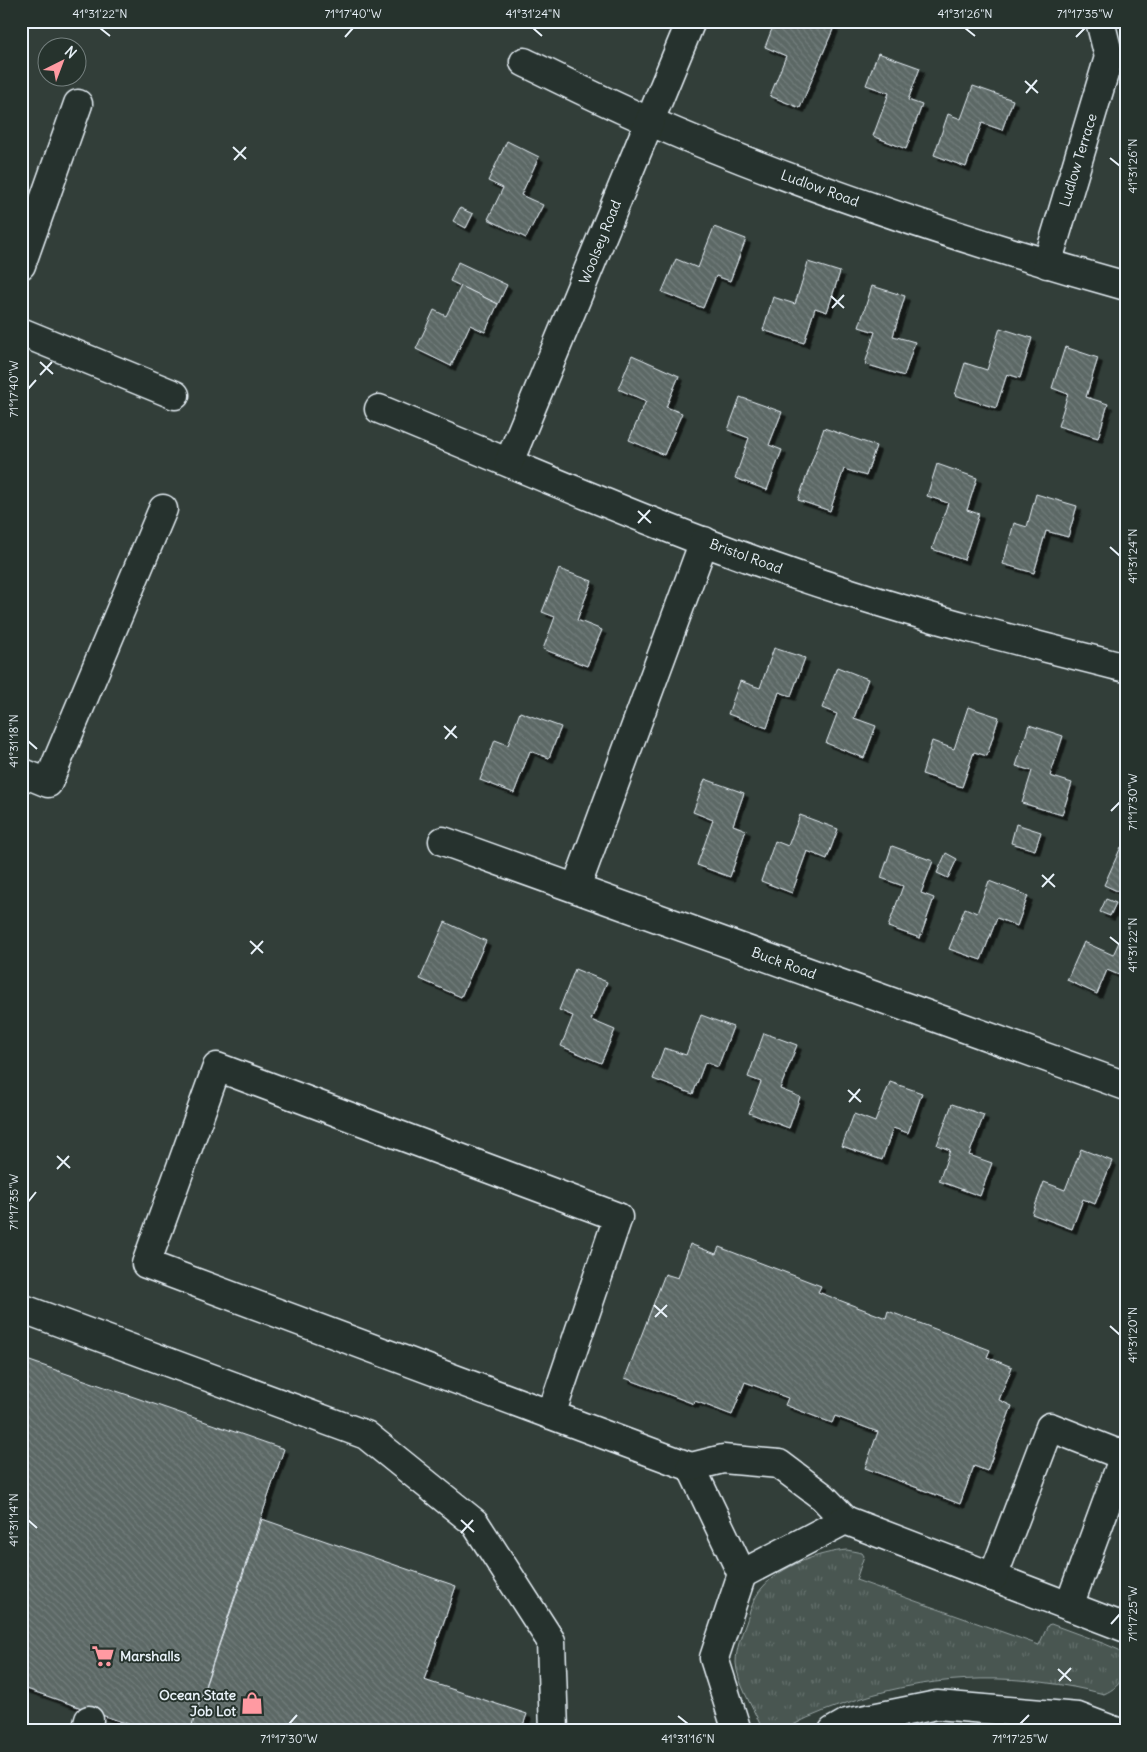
<svg xmlns="http://www.w3.org/2000/svg" width="1147" height="1752" font-family="Delius,sans-serif">
<defs>
<pattern id="grass-tufts" width="24" height="20" patternUnits="userSpaceOnUse" patternTransform="scale(1.25)"><rect width="24" height="20" fill="#495651"/><path d="M3 7l-1-3M5 7V3M7 7l1-3M15 17l-1-3M17 17v-4M19 17l1-3" fill="none" stroke="#636f6b"/></pattern>
<pattern id="building-back-hatch" width="6" height="6" patternUnits="userSpaceOnUse" patternTransform="scale(1.25)"><rect width="6" height="6" fill="#5c6865"/><path d="M-1 5l2 2M0 0l6 6M5-1l2 2" fill="none" stroke="#737e7c"/></pattern>
<filter id="shadow"><feDropShadow dx="4.5" dy="4.5" stdDeviation="0" flood-color="#0009"/></filter>
</defs>
<rect width="100%" height="100%" fill="#323e39"/>
<filter id="ink" filterUnits="userSpaceOnUse"><feTurbulence type="fractalNoise" baseFrequency=".02" numOctaves="2"/><feDisplacementMap in="SourceGraphic" scale="10" xChannelSelector="R" yChannelSelector="G"/><feConvolveMatrix kernelMatrix="1 2 1 2 8 2 1 2 1" color-interpolation-filters="sRGB"/></filter>
<g filter="url(#ink)">
<!-- grass -->
<path fill="url(#grass-tufts)" stroke="#98a4a4" d="M847,1550L862,1553L864,1556L856,1580L1039,1645L1048,1625L1051,1624L1105,1644L1119,1650C1133,1667 1123,1686 1104,1694C1024,1673 938,1673 859,1699C843,1704 828,1709 812,1716C801,1720 789,1729 777,1730C770,1730 765,1728 760,1724C752,1706 737,1682 736,1663C736,1649 741,1636 746,1623C750,1611 754,1597 762,1588C780,1566 820,1552 847,1550Z"/>
<!-- building -->
<g fill="url(#building-back-hatch)" stroke="#e8f1f8" filter="url(#shadow)">
<polygon points="775,21 821,21 834,27 800,108 770,96 786,56 765,47"/>
<polygon points="878,53 920,68 908,100 922,105 906,149 873,136 889,93 866,85"/>
<polygon points="973,86 1013,100 1002,130 982,123 966,167 934,155 948,114 961,119"/>
<polygon points="507,141 539,157 521,195 543,205 526,238 488,219 503,188 488,181"/>
<polygon points="460,208 473,214 466,228 453,221"/>
<polygon points="714,227 746,239 730,281 716,276 703,308 662,292 676,259 698,268"/>
<polygon points="458,262 507,285 498,304 450,281"/>
<polygon points="808,262 840,272 827,312 815,308 804,343 763,330 773,297 795,304"/>
<polygon points="461,286 498,304 485,332 470,325 451,366 416,349 434,310 446,316"/>
<polygon points="872,286 905,296 893,336 915,342 904,376 865,364 875,332 859,327"/>
<polygon points="1000,328 1032,338 1020,378 1007,374 996,408 955,395 965,363 987,370"/>
<polygon points="1065,347 1098,358 1086,397 1108,404 1098,438 1058,426 1068,394 1052,388"/>
<polygon points="632,355 679,376 666,407 682,413 664,455 629,440 646,401 618,389"/>
<polygon points="740,397 782,412 769,445 782,450 767,490 735,478 749,438 728,430"/>
<polygon points="824,428 876,446 866,476 844,469 830,511 798,500"/>
<polygon points="937,464 977,478 967,510 979,514 964,560 932,549 948,503 927,496"/>
<polygon points="1036,494 1077,506 1068,537 1046,531 1034,573 1003,564 1014,523 1027,527"/>
<polygon points="559,569 592,581 577,620 602,630 587,666 543,649 555,617 542,612"/>
<polygon points="774,648 805,658 791,696 779,692 767,728 728,714 740,681 760,688"/>
<polygon points="837,667 868,679 854,718 876,726 864,758 826,743 837,714 822,708"/>
<polygon points="968,707 999,717 987,756 974,752 962,787 922,774 932,741 954,749"/>
<polygon points="520,712 561,727 549,758 530,751 514,793 480,780 495,740 508,745"/>
<polygon points="1029,725 1063,736 1050,776 1072,783 1062,815 1022,803 1032,771 1016,766"/>
<polygon points="705,779 744,793 733,825 746,830 730,877 697,865 713,820 693,812"/>
<polygon points="800,815 838,829 827,859 807,851 792,893 761,881 775,841 788,846"/>
<polygon points="1016,824 1041,832 1035,850 1011,843"/>
<polygon points="892,846 933,861 921,893 934,898 920,938 888,927 903,886 881,878"/>
<polygon points="1121,847 1126,849 1126,895 1104,885"/>
<polygon points="946,853 957,859 948,878 937,873"/>
<polygon points="989,881 1028,896 1017,926 997,918 981,960 949,949 965,908 977,913"/>
<polygon points="1106,899 1116,903 1110,916 1100,912"/>
<polygon points="445,922 486,941 461,997 420,979"/>
<polygon points="1084,942 1113,955 1119,942 1126,945 1126,978 1107,970 1097,994 1067,980"/>
<polygon points="575,969 607,982 591,1020 615,1030 601,1063 561,1046 573,1016 559,1010"/>
<polygon points="701,1015 733,1027 718,1067 705,1062 693,1094 653,1079 664,1048 686,1055"/>
<polygon points="764,1033 797,1045 780,1089 800,1097 789,1128 749,1113 761,1082 748,1077"/>
<polygon points="890,1082 922,1093 908,1133 893,1128 882,1160 842,1146 854,1114 875,1122"/>
<polygon points="952,1104 984,1115 969,1155 992,1163 980,1196 939,1181 950,1150 937,1145"/>
<polygon points="1081,1149 1112,1161 1095,1204 1083,1199 1072,1229 1032,1214 1044,1182 1065,1190"/>
<polygon points="690,1244 716,1254 719,1247 821,1286 818,1292 886,1318 888,1311 990,1350 987,1357 1012,1367 999,1400 1012,1406 987,1471 974,1466 960,1504 865,1468 878,1432 835,1416 832,1423 785,1405 788,1398 745,1382 732,1415 695,1401 694,1404 625,1378 665,1274 678,1278"/>
<polygon points="21,1358 284,1449 190,1731 148,1731 21,1687"/>
<polygon points="262,1519 456,1586 424,1680 527,1714 521,1731 190,1731"/>
</g>
<g fill="none" stroke-linecap="round" stroke-linejoin="round">
<defs>
<g id="minor">
<path d="M524,62C566,82 608,104 651,122C804,188 965,241 1126,286"/>
<polyline points="1047,264 1109,57 1100,21"/>
<polyline points="21,265 78,104"/>
<polyline points="21,332 175,395"/>
<path d="M379,409C531,471 682,539 838,589C933,620 1030,644 1126,668"/>
<polyline points="509,462 691,21"/>
<polyline points="21,772 48,783 163,509"/>
<polyline points="443,841 1126,1086"/>
<polyline points="576,888 704,541"/>
<polyline points="21,1308 366,1435 475,1523 551,1641 554,1731"/>
<polyline points="551,1415 618,1217 217,1067 146,1264 691,1467 742,1574 714,1658 737,1731"/>
<polyline points="691,1467 723,1459 779,1464 823,1497 845,1520"/>
<polyline points="742,1574 845,1520 1126,1628"/>
<polyline points="993,1577 1050,1427 1124,1456 1126,1451"/>
<polyline points="1069,1606 1124,1456"/>
<polyline points="86,1731 89,1720"/>
<polyline points="833,1731 847,1723 937,1705 1078,1717 1115,1731"/>
</g>
</defs>
<!-- minor casing -->
<use href="#minor" stroke="#e8f1f8" stroke-width="31"/>
<!-- minor -->
<use href="#minor" stroke="#26332d" stroke-width="28"/>
</g>
</g>
<!-- ticks -->
<path fill="none" stroke="#e8f1f8" stroke-width="2" d="M100,28L110,36M533,28L542,36M965,28L975,36M345,37L353,28M1076,37L1085,28M1025,81L1038,93M1026,93L1037,80M233,147L246,159M1110,158L1120,166M234,160L246,147M831,296L844,308M832,308L844,295M40,362L53,374M40,375L52,362M28,389L36,380M638,511L651,523M638,523L650,510M1110,547L1120,556M444,726L457,738M445,739L456,726M28,741L37,749M1111,811L1120,802M1042,875L1055,887M1042,887L1054,874M1110,937L1120,945M250,941L263,953M251,954L263,941M848,1090L861,1102M849,1102L860,1089M57,1156L70,1168M57,1169L69,1156M28,1202L36,1192M654,1305L667,1317M655,1317L667,1305M1110,1326L1120,1335M28,1520L37,1528M461,1520L474,1532M461,1533L473,1520M1111,1624L1120,1614M1058,1669L1071,1681M1059,1681L1071,1668M678,1716L688,1724M289,1724L297,1715M1020,1724L1029,1715"/>
<!-- icons -->
<defs>
<symbol id="supermarket-bare" viewBox="-9 -9 18 18"><path d="M-6-5.5h2.5l.6 2H6L4.5 2H-2.5L-4.4-4H-6ZM-1.5 3.2a1.3 1.3 0 1 0 .1 0ZM3 3.2a1.3 1.3 0 1 0 .1 0Z" fill="#ff9aa2" stroke="#26332d" stroke-width="2.5" paint-order="stroke"/></symbol>
<symbol id="shop-bare" viewBox="-9 -9 18 18"><path d="M-5-2.5h2.3a2.7 3.5 0 0 1 5.4 0H5L5.5 6h-11ZM-1.5-2.5h3a1.5 2.3 0 0 0-3 0Z" fill="#ff9aa2" stroke="#26332d" stroke-width="2.5" paint-order="stroke"/></symbol>
</defs>
<g fill-rule="evenodd">
<use href="#supermarket-bare" x="87" y="1640" width="32" height="32"/>
<use href="#shop-bare" x="236" y="1687" width="32" height="32"/>
</g>
<g text-anchor="middle" stroke-width="4" stroke-linejoin="round" paint-order="stroke">
<!-- street labels -->
<g font-size="14" fill="#e8f1f8" stroke="#26332d">
<text transform="translate(1078 160) rotate(-73)" y="5">Ludlow Terrace</text>
<text transform="translate(820 188) rotate(20)" y="5">Ludlow Road</text>
<text transform="translate(600 242) rotate(-68)" y="5">Woolsey Road</text>
<text transform="translate(746 556) rotate(20)" y="5">Bristol Road</text>
<text transform="translate(784 963) rotate(20)" y="5">Buck Road</text>
</g>
<!-- poi labels -->
<g font-size="14" font-weight="bold" fill="#e8f1f8" stroke="#26332d" text-anchor="start">
<text x="120" y="1661">Marshalls</text>
<text x="236" y="1700" text-anchor="end">Ocean State<tspan x="236" dy="16">Job Lot</tspan></text>
</g>
</g>
<!-- margin -->
<rect width="1147" height="1752" fill="none" stroke="#26332d" stroke-width="55"/>
<!-- north arrow -->
<g transform="translate(62 62) rotate(42)"><circle r="24" fill="#26332d" stroke="#747f7e"/>
<path d="M0-4L9 19L0 12L-9 19Z" fill="#ff9aa2"/>
<text y="-8" font-size="14" font-weight="bold" text-anchor="middle" fill="#e8f1f8">N</text>
</g>
<rect x="28" y="28" width="1092" height="1696" fill="none" stroke="#e8f1f8" stroke-width="2"/>
<g font-size="12" text-anchor="middle" fill="#e8f1f8">
<text x="100" y="18">41°31'22"N</text>
<text x="353" y="18">71°17'40"W</text>
<text x="533" y="18">41°31'24"N</text>
<text x="965" y="18">41°31'26"N</text>
<text x="1085" y="18">71°17'35"W</text>
<text transform="translate(1133 166) rotate(-90)" y="4">41°31'26"N</text>
<text transform="translate(14 389) rotate(-90)" y="4">71°17'40"W</text>
<text transform="translate(1133 556) rotate(-90)" y="4">41°31'24"N</text>
<text transform="translate(14 741) rotate(-90)" y="4">41°31'18"N</text>
<text transform="translate(1133 802) rotate(-90)" y="4">71°17'30"W</text>
<text transform="translate(1133 945) rotate(-90)" y="4">41°31'22"N</text>
<text transform="translate(14 1202) rotate(-90)" y="4">71°17'35"W</text>
<text transform="translate(1133 1335) rotate(-90)" y="4">41°31'20"N</text>
<text transform="translate(14 1520) rotate(-90)" y="4">41°31'14"N</text>
<text transform="translate(1133 1614) rotate(-90)" y="4">71°17'25"W</text>
<text x="289" y="1743">71°17'30"W</text>
<text x="688" y="1743">41°31'16"N</text>
<text x="1020" y="1743">71°17'25"W</text>
</g>
</svg>
